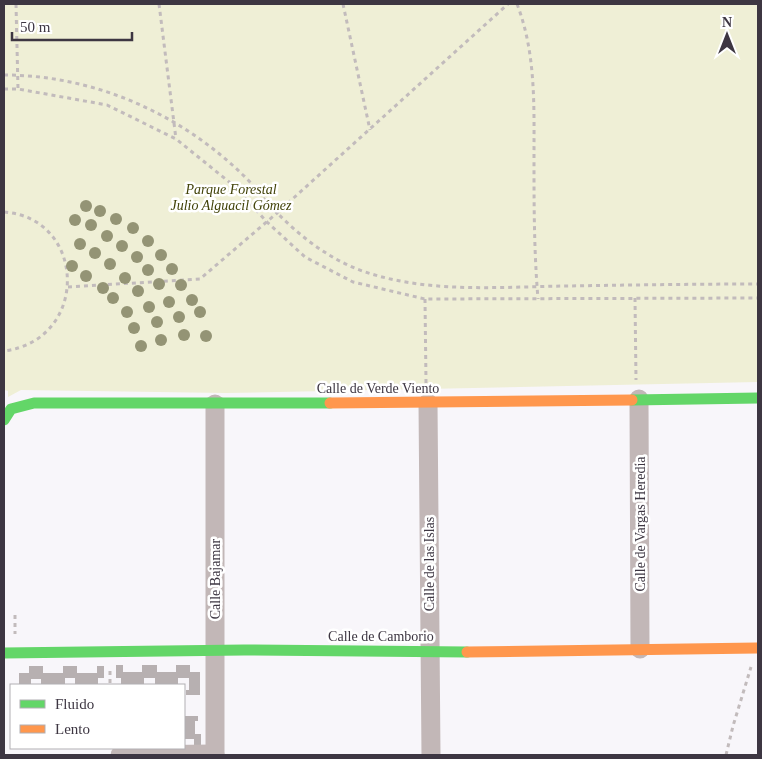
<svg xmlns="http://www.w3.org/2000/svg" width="762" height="759" font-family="'Times New Roman',serif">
<rect width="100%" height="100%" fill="#f8f6fa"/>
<!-- green -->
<polygon fill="#efefd6" points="4,4 758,4 758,382 226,393 21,390 8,397 8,391 4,390"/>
<!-- building -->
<g fill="#b7b0b1">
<polygon points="116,665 123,665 123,672 142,672 142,665 157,665 157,672 176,672 176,665 190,665 190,672 200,672 200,695 186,695 186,690 189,690 189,678 178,678 178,685 155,685 155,678 144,678 144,685 121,685 121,678 116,678"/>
<polygon points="29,666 43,666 43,673 63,673 63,666 77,666 77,673 97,673 97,666 104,666 104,678 98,678 98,685 75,685 75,678 65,678 65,685 41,685 41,679 31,679 31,685 19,685 19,673 29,673"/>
<polygon points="184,716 198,716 198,721 195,721 195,734 201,734 201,747 194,747 194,739 184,739"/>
</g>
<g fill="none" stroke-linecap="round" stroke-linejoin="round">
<!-- path -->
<g stroke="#c2bbbc" stroke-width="3" stroke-dasharray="4 4" stroke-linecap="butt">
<polyline points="16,4 18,89"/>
<polyline points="159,4 176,139"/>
<polyline points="343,4 370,130"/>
<path d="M517,4C536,53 534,106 534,158C534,206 534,251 538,299"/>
<path d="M4,75C93,75 180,113 244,176C252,183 258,193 266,201C291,229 322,255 357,269C423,294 496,287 565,286C629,285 694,284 758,284"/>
<polyline points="4,89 18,89 107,105 176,139 233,185 267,222 305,257 353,282 425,299 758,298"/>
<path d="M4,212C87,218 90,340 4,351"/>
<polyline points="68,287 200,279 277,213 508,4"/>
<polyline points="635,298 636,380"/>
<polyline points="425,299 426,383"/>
<polyline points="15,615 15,634"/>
<polyline points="110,671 110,685"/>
<polyline points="726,755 733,726 751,667"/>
</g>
<!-- street -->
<g stroke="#c2b7b7" stroke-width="19">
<polyline points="639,399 640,649"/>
<polyline points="428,403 431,755"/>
<polyline points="120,755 215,754"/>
<polyline points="215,755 215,404"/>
</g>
<!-- fast -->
<g stroke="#63d668" stroke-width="11">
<polyline points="632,400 758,398"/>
<polyline points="4,420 11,409 34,403 330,403"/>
<polyline points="4,653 244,650 467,652"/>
</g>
<!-- slow -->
<g stroke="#ff974d" stroke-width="11">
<polyline points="330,403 632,400"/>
<polyline points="467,652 757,648"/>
</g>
</g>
<!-- trees -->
<g fill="#949475">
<circle cx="86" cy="206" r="6"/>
<circle cx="100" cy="211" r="6"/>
<circle cx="116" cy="219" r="6"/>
<circle cx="75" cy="220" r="6"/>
<circle cx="91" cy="225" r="6"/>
<circle cx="133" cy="228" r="6"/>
<circle cx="107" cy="236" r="6"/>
<circle cx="148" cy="241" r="6"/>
<circle cx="80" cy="244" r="6"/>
<circle cx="122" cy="246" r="6"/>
<circle cx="95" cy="253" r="6"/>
<circle cx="161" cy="255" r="6"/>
<circle cx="137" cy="257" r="6"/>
<circle cx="110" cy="264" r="6"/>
<circle cx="72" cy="266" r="6"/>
<circle cx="172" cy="269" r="6"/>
<circle cx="148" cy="270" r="6"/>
<circle cx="86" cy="276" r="6"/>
<circle cx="125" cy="278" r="6"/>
<circle cx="159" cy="284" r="6"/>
<circle cx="181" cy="285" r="6"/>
<circle cx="103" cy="288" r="6"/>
<circle cx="138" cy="291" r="6"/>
<circle cx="113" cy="298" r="6"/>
<circle cx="192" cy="300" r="6"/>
<circle cx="169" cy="302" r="6"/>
<circle cx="149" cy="307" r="6"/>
<circle cx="127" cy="312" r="6"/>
<circle cx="200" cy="312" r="6"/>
<circle cx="179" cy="317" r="6"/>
<circle cx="157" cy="322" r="6"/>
<circle cx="134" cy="328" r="6"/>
<circle cx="184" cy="335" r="6"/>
<circle cx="206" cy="336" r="6"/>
<circle cx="161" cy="340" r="6"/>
<circle cx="141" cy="346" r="6"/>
</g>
<g text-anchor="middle" stroke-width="5" stroke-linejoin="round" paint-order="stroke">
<!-- park labels -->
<g font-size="14" font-style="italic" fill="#424309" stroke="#fff">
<text x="231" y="194">Parque Forestal<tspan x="231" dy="16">Julio Alguacil Gómez</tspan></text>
</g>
<!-- street labels -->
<g font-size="14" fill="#3d3642" stroke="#fff">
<text x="378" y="393">Calle de Verde Viento</text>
<text transform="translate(640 524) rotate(-90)" y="5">Calle de Vargas Heredia</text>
<text transform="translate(429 564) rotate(-90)" y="5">Calle de las Islas</text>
<text transform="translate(215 579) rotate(-90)" y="5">Calle Bajamar</text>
<text x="381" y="641">Calle de Camborio</text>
</g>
</g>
<!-- border -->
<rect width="762" height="759" fill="none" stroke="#3d3642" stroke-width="10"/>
<!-- legend -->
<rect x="10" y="684" width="175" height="65" fill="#ffffff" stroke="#b1afb3"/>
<rect x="20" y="700" width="25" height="8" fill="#63d668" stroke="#b1afb3"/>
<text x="55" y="709" font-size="15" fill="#3d3642">Fluido</text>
<rect x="20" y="725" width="25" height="8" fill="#ff974d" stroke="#b1afb3"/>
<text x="55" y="734" font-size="15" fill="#3d3642">Lento</text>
<!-- north arrow -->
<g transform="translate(727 35)" stroke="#ffffff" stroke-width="4" paint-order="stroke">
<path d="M0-4L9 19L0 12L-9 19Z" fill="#3d3642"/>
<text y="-8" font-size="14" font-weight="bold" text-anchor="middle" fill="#3d3642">N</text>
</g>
<!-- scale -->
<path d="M12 32v8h120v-8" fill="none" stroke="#3d3642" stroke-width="2.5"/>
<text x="20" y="32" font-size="15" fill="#3d3642" stroke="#ffffff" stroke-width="4" paint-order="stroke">50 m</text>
</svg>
